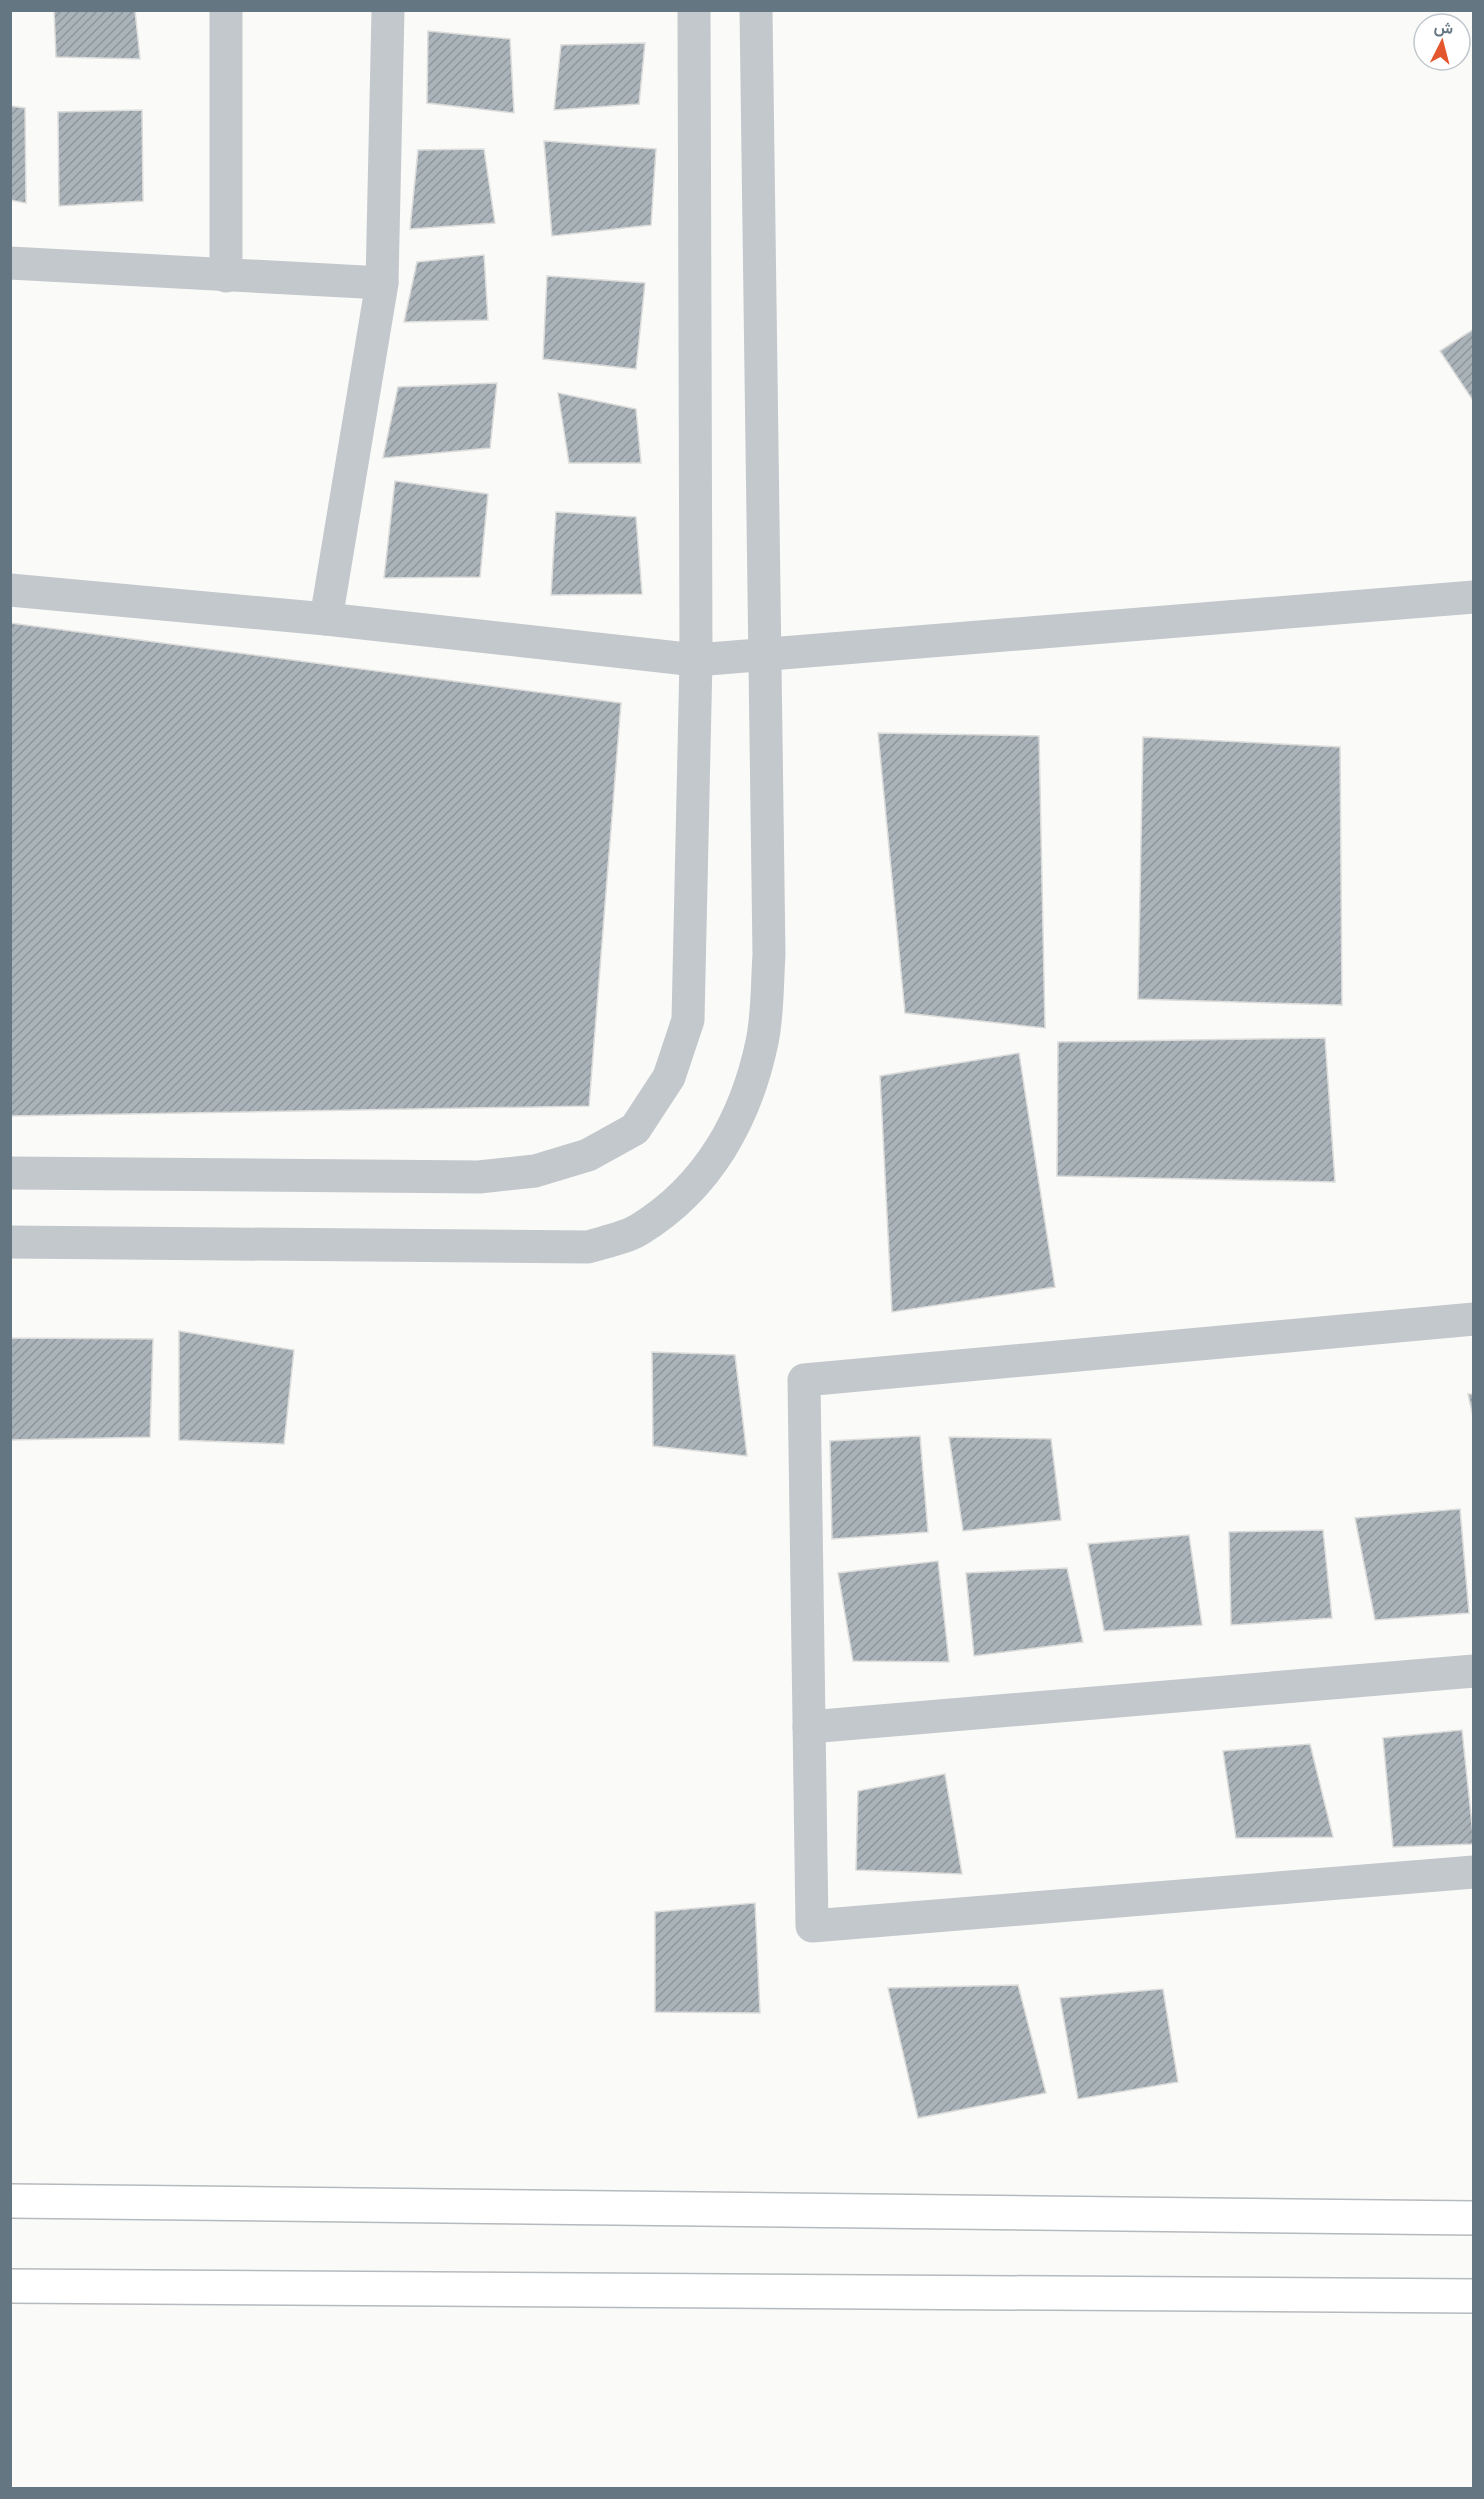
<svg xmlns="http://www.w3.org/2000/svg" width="1484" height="2499" font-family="'Golos Text',Vazirmatn,sans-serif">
<defs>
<pattern id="building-hatch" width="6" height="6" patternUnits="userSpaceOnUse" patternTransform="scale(1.5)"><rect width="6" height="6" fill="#aab3b9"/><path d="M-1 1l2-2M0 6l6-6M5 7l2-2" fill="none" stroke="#8e969c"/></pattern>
</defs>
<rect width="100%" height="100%" fill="#fafaf8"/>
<!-- building -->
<g fill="url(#building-hatch)" stroke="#dcdcda" stroke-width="1.5">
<polygon points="54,10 135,10 140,59 56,57"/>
<polygon points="428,31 510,39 514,113 427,103"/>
<polygon points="645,43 639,104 554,110 561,45"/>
<polygon points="10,106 25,108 26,203 10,200"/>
<polygon points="142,110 143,201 59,206 58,112"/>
<polygon points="544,141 656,149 651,225 552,236"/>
<polygon points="484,149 495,223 410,229 418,150"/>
<polygon points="484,255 488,320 404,322 417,262"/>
<polygon points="547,276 645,283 636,369 543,359"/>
<polygon points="1474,329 1474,402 1440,351"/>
<polygon points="497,383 490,448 383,458 398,387"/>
<polygon points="558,393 636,409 641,463 569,463"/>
<polygon points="395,481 488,494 480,577 384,578"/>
<polygon points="556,512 636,517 642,594 551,595"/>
<polygon points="10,623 621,703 589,1106 10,1116"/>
<polygon points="878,733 1039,736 1045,1028 905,1013"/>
<polygon points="1143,737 1340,747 1342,1005 1138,999"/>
<polygon points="1325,1038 1335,1182 1057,1176 1058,1042"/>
<polygon points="1019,1053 1055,1287 892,1312 880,1076"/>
<polygon points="179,1331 294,1350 284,1444 179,1440"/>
<polygon points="10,1338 153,1339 150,1437 10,1440"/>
<polygon points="652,1352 735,1355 747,1456 653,1446"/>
<polygon points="1468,1394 1474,1394 1474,1421"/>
<polygon points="920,1436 928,1532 832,1539 830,1441"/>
<polygon points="949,1437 1051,1439 1061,1520 963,1531"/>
<polygon points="1460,1509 1469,1613 1375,1620 1355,1518"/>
<polygon points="1323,1530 1332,1618 1231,1625 1229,1532"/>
<polygon points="1189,1535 1202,1625 1104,1631 1088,1544"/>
<polygon points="938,1561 949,1662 853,1661 838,1573"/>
<polygon points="1067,1568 1083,1642 974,1656 966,1573"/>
<polygon points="1462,1730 1474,1844 1393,1847 1383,1738"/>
<polygon points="1310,1744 1333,1837 1236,1838 1223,1751"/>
<polygon points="945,1774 962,1874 856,1870 858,1791"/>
<polygon points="755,1903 760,2013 655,2012 655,1912"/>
<polygon points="1018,1985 1046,2093 918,2118 888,1988"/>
<polygon points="1163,1989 1178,2082 1078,2099 1060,1998"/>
</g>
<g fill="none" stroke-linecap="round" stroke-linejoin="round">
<defs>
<g id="major">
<polyline points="10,2201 1474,2218"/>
<polyline points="10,2286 1474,2296"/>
</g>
</defs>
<!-- major casing -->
<use href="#major" stroke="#b5babe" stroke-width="36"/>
<!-- minor -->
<g stroke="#c3c8cc" stroke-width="33">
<polyline points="10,263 382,283"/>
<polyline points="226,276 226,10"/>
<polyline points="10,590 326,619 696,660 1474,597"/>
<polyline points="326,619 382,283 388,10"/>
<polyline points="10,1173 479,1177 535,1171 588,1155 635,1129 669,1077 688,1020 696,660 694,10"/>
<path d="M10,1242L588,1247C604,1242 626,1238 640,1229C708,1187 746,1119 762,1042C768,1014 767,983 769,955L756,10"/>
<polyline points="1474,1319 804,1380 812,1926 1474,1872"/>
<polyline points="809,1727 1474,1671"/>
</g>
<!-- major -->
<use href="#major" stroke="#fff" stroke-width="33"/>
</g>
<!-- border -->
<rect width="1484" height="2499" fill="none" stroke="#657683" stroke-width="24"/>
<!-- north arrow -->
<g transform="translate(1442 42) rotate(6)"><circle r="28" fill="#ffffff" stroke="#c1c8cd" stroke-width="1.5"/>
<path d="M0-4.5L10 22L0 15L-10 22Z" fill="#e4572e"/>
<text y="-9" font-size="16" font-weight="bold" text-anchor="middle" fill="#657683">ش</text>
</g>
</svg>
